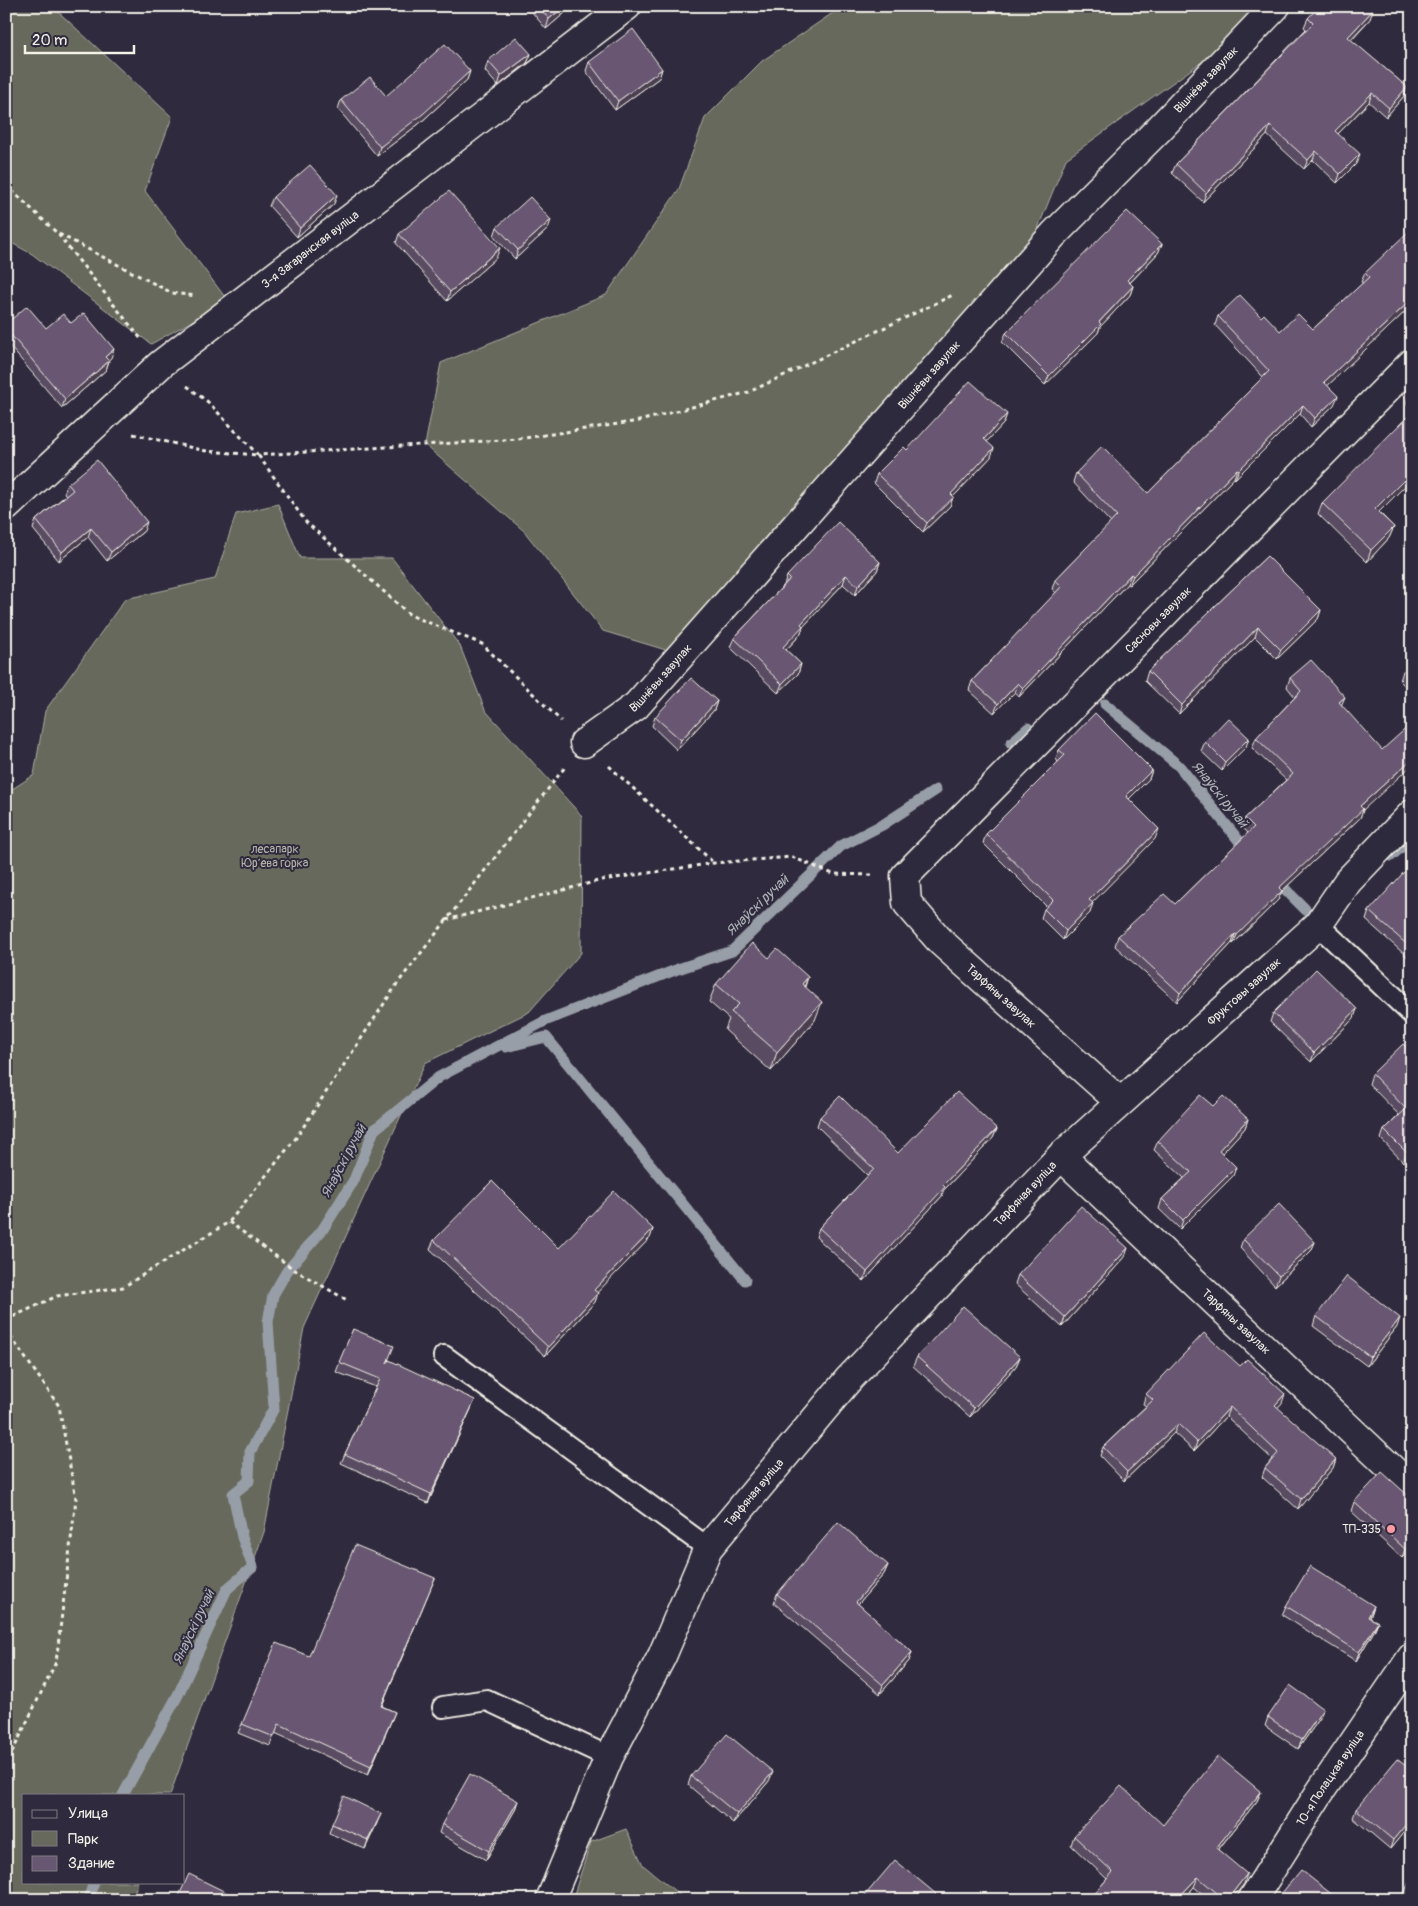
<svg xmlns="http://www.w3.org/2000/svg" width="1418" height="1906" font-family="Pangolin,sans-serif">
<rect width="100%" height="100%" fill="#2f2a3d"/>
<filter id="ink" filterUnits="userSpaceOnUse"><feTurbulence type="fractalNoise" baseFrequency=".02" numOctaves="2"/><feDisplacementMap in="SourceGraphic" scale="10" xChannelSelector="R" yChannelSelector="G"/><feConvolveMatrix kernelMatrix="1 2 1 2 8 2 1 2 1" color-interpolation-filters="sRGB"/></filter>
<g filter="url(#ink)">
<!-- green -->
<g fill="#66695b" stroke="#adada2">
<polygon points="6,6 52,6 172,117 145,191 228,301 151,344 32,254 6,240"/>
<polygon points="843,6 1260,6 1217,51 1066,159 1023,265 666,650 603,631 524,531 425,445 441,363 606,295 679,189 705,118 762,61"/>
<polygon points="278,504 300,558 392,558 460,646 485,710 582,816 581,953 529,1012 425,1063 304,1328 264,1532 170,1795 24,1795 24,1882 138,1882 132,1900 6,1900 6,793 34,775 45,711 125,599 215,579 236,514"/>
<polygon points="626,1829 643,1865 686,1900 572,1900 591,1842"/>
</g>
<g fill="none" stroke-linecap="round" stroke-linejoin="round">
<!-- stream -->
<g stroke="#989ea8" stroke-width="11">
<polyline points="1105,704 1179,766 1248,852"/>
<polyline points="1011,743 1028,728"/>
<polyline points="1391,856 1412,838"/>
<polyline points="1275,879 1306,910"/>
<polyline points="506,1047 546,1037 745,1280"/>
<polyline points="123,1795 178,1695 227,1589 253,1567 242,1537 233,1494 249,1481 250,1452 274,1408 268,1322 273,1295 287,1271 323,1229 354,1180 374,1130 439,1077 545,1021 678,969 732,951 841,846 884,824 936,790"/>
<polyline points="88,1900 94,1882"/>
</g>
<defs>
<g id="service">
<polyline points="1318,925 1412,1014"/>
<polyline points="444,1356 708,1548"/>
<polyline points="443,1707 487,1700 609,1757"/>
</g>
<g id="minor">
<path id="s1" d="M6,507L161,364L627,6"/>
<path id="s2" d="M584,743L636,706L1054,234L1158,130L1276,6"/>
<path id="s3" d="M1120,1102L941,942L907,903L905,876L1412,363"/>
<path id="s4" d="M1061,1156L1412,1488"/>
<path id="s5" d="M550,1900L609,1757L662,1656L708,1548L848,1380L1061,1156L1318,925L1348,881L1412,814"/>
<path id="s6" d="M1252,1900L1320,1792L1412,1657"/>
</g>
</defs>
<!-- service casing -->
<use href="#service" stroke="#f4f1e8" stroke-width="24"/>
<!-- minor casing -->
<use href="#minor" stroke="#f4f1e8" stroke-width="31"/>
<!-- path -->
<g stroke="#f4f1e8" stroke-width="3" stroke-dasharray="4 4" stroke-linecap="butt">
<polyline points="6,185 57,233 141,339"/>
<polyline points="59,234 172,293 196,296"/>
<polyline points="187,386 208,402 258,455 518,439 639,421 749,392 955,294"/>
<polyline points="133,434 206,451 258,455 306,522 410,615 482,644 561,721"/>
<polyline points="609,766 714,863"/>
<polyline points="446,920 602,880 714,863 792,857 833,874 872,875"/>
<polyline points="229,1222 295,1270 347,1300"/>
<polyline points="6,1320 57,1296 123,1287 229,1222 296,1138 397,984 565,767"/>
<polyline points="6,1330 59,1406 76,1499 56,1662 6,1765"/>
</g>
<!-- service -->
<use href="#service" stroke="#2f2a3d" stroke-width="20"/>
<!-- minor -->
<use href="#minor" stroke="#2f2a3d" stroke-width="28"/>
</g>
<!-- wall -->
<g fill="#594b62" stroke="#f4f1e8">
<polygon points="527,6 573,6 546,29"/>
<polygon points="1371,8 1370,19 1351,40 1407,87 1404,96 1386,117 1369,102 1338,134 1356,164 1337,183 1313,160 1304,169 1267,135 1203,202 1172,173 1176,164 1306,29 1304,27 1308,18"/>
<polygon points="531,54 527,63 498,86 485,71 488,61"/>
<polygon points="589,62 662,69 659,78 615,110 586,71"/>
<polygon points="470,71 467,80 420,123 377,156 338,109 341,100 386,96"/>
<polygon points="273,197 334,204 297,237 269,206"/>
<polygon points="497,227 548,229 515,259 494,236"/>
<polygon points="399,234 496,258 447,301 396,243"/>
<polygon points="1162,244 1158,253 1130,283 1133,286 1130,295 1100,327 1098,333 1045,385 1002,342 1006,333"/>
<polygon points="1365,273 1412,305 1327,386 1334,405 1311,427 1300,414 1235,479 1234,478 1129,585 1127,584 1019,697 1015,692 994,713 969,690 972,681 1056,593 1052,589 1055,580 1111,523 1073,482 1076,473 1148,493 1263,377 1215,325 1218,316 1261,317 1280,331 1313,329 1363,283 1361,282"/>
<polygon points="71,323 111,358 108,360 109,361 106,370 62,408 6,342 6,324 46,328"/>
<polygon points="1412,390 1412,409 1406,403 1410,392"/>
<polygon points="1004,423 987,441 991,457 953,497 950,506 923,532 874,483 877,474 907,450"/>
<polygon points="68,484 144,531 107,561 88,537 59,561 33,529 36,520 66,495 64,493"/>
<polygon points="1322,503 1379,512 1394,527 1389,538 1367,562 1318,514"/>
<polygon points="1267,556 1321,610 1318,619 1277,659 1255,637 1179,714 1145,681 1148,671"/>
<polygon points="880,562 877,571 855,595 843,584 803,627 800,635 786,650 801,664 798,674 778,693 730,647 734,638 784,585 787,576"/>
<polygon points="1412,663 1412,693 1400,681 1403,671"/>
<polygon points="1290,678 1342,705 1363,810 1360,818 1282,891 1278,900 1233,944 1232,943 1177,1002 1115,946 1118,936 1175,904 1248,833 1242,827 1245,818 1286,780 1252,748 1256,738 1295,697 1287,687"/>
<polygon points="717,701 714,710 677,750 652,726 655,717"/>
<polygon points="1205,742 1246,747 1222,771 1201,751"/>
<polygon points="1059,750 1152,770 1149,779 1129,799 1155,839 1092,902 1090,913 1063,940 1041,918 1044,909 1047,907 983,843 986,834 1058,762 1056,759"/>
<polygon points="1412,870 1412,961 1366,920 1369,911"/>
<polygon points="769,958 808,977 805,987 815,1020 771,1071 725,1030 729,1019 709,1002 716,984"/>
<polygon points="1273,1013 1354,1018 1311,1062 1270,1022"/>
<polygon points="1412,1053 1412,1154 1403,1162 1381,1139 1384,1130 1399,1115 1369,1084 1372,1074"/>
<polygon points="1213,1106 1248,1119 1245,1128 1222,1153 1233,1176 1180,1229 1159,1209 1162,1199 1184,1178 1154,1150 1158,1141"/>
<polygon points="820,1117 898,1153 997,1129 993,1138 943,1191 942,1196 864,1281 816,1237 819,1228 868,1176 817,1126"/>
<polygon points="653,1229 650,1238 597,1292 598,1293 595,1302 545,1356 430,1249 434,1240 559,1248"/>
<polygon points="1243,1239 1315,1242 1311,1251 1275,1286 1240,1248"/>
<polygon points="1125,1257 1062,1327 1015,1284 1018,1275"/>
<polygon points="1316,1316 1397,1327 1367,1366 1313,1326"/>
<polygon points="353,1329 389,1360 471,1409 428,1503 341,1463 345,1454 376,1387 336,1372"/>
<polygon points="917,1357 1020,1357 1016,1366 970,1417 913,1366"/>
<polygon points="1240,1366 1282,1403 1277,1408 1336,1459 1333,1468 1298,1509 1262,1477 1265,1468 1272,1459 1226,1416 1194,1451 1174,1433 1124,1481 1100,1456 1103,1447 1146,1406 1143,1404 1146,1394"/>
<polygon points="1412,1499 1412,1547 1402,1558 1351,1511 1354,1502"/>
<polygon points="888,1565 884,1574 858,1604 912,1652 909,1661 880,1694 774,1603 777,1594"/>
<polygon points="431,1587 382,1706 395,1712 368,1775 275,1733 270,1746 238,1733 242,1724 309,1656"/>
<polygon points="1286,1606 1374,1606 1370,1618 1378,1622 1374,1631 1356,1661 1282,1615"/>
<polygon points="1323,1709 1320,1718 1298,1749 1265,1726 1268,1717"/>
<polygon points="691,1776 769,1781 733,1823 688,1785"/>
<polygon points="1261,1792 1257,1801 1218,1850 1244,1884 1231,1900 1210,1900 1194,1887 1182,1900 1089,1900 1107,1879 1071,1845 1074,1836 1163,1825"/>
<polygon points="1356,1809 1412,1822 1390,1849 1353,1818"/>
<polygon points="515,1810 486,1860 439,1833 442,1824"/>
<polygon points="377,1823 365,1849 329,1833 332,1824"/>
<polygon points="1412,1880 1412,1900 1404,1894 1408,1884"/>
</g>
<!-- shaded-wall -->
<g fill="#493d50" stroke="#f4f1e8">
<polygon points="565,6 573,6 546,29 549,19"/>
<polygon points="1373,10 1370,19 1344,46 1348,37"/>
<polygon points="531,54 527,63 498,86 501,76"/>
<polygon points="662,69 659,78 615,110 618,101"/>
<polygon points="470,71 467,80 420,123 377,156 380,147"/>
<polygon points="1407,87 1404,96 1386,117 1389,108"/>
<polygon points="1372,93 1369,102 1332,140 1335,131"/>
<polygon points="1270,126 1267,135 1203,202 1206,193"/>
<polygon points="1316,151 1313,160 1304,169 1308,160"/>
<polygon points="1360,154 1356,164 1337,183 1340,174"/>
<polygon points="337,195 334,204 297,237 300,228"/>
<polygon points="551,220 548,229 515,259 518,250"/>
<polygon points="1162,244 1158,253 1124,289 1127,280"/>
<polygon points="500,248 496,258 447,301 450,292"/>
<polygon points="1133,286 1130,295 1100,327 1098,333 1045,385 1049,376"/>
<polygon points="1412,299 1412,305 1321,392 1324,382"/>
<polygon points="114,349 111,358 102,366 105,357"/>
<polygon points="109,361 106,370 62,408 65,399"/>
<polygon points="1338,396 1334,405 1311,427 1315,418"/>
<polygon points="1303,405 1300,414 1235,479 1239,470"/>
<polygon points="1007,414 1004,423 981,448 984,439"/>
<polygon points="994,448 991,457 953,497 950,506 923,532 927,523 951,494"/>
<polygon points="1237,469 1234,478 1129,585 1133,576"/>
<polygon points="1412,472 1412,479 1371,520 1375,509"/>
<polygon points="147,522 144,531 107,561 111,552"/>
<polygon points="1394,527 1389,538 1367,562 1371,550"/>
<polygon points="91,528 88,537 59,561 62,552"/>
<polygon points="880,562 877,571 855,595 858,586"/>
<polygon points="1131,574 1127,584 1019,697 1023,688"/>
<polygon points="846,575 843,584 803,627 800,635 780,656 783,647 801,624"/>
<polygon points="1321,610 1318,619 1277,659 1281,650"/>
<polygon points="1258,627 1255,637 1179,714 1182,705"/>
<polygon points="801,664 798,674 778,693 782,684"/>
<polygon points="1018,683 1015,692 994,713 998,704"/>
<polygon points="1345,697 1341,706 1339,702"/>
<polygon points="717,701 714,710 677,750 681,740"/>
<polygon points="1249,738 1246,747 1222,771 1225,762"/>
<polygon points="1412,759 1412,765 1363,810 1360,818 1282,891 1278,900 1233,944 1237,935 1279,888 1360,806"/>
<polygon points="1152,770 1149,779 1123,805 1126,796"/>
<polygon points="1159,829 1155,839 1086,909 1089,900"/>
<polygon points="1093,903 1090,913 1063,940 1066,931"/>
<polygon points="1235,934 1232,943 1177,1002 1180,993"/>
<polygon points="808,977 801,995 802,984"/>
<polygon points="822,1002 815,1020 771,1071 777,1052"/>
<polygon points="1357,1009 1354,1018 1311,1062 1314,1053"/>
<polygon points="1248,1119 1245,1128 1216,1160 1219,1150"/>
<polygon points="997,1129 993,1138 943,1191 942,1196 864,1281 867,1272 943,1185"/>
<polygon points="1412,1148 1412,1154 1403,1162 1407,1153"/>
<polygon points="1236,1167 1233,1176 1180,1229 1183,1220"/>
<polygon points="653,1229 650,1238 591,1299 594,1290"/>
<polygon points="1315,1242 1311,1251 1275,1286 1279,1276"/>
<polygon points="1128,1248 1125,1257 1062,1327 1065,1317"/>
<polygon points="598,1293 595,1302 545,1356 548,1347"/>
<polygon points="1400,1318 1397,1327 1367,1366 1370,1357"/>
<polygon points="1020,1357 1016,1366 970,1417 974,1408"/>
<polygon points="1285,1394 1282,1403 1271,1415 1275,1405"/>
<polygon points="475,1400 471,1409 428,1503 431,1494"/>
<polygon points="1230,1407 1226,1416 1194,1451 1197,1442"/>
<polygon points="1178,1424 1174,1433 1124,1481 1127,1472"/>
<polygon points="1336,1459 1333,1468 1298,1509 1301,1499"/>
<polygon points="1412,1542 1412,1547 1402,1558 1405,1549"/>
<polygon points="888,1565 884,1574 852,1611 856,1602"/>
<polygon points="435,1578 431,1587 378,1715 381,1706"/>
<polygon points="1374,1606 1371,1615 1365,1626 1368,1617"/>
<polygon points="1378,1622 1374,1631 1356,1661 1359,1652"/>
<polygon points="912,1652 909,1661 880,1694 883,1685"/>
<polygon points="1323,1709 1320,1718 1298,1749 1302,1740"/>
<polygon points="395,1712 391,1721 368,1775 371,1766"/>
<polygon points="773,1772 769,1781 733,1823 737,1814"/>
<polygon points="1261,1792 1257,1801 1212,1857 1216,1848"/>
<polygon points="518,1801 515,1810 486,1860 489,1851"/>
<polygon points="381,1814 377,1823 365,1849 368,1840"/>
<polygon points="1412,1817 1412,1822 1390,1849 1393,1840"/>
<polygon points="1247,1874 1244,1884 1231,1900 1227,1900"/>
<polygon points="1198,1877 1194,1887 1182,1900 1176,1900"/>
</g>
<!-- building -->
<g fill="#685772" stroke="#f4f1e8">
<polygon points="538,6 565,6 549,19"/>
<polygon points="1319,6 1369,6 1373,10 1348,37 1407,87 1389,108 1372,93 1335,131 1360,154 1340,174 1316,151 1308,160 1270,126 1206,193 1176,164 1313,23 1308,18"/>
<polygon points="633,29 662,69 618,101 589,62"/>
<polygon points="516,37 531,54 501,76 488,61"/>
<polygon points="445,44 470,71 423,114 380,147 341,100 370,77 386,96"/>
<polygon points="310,165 337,195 300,228 273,197"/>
<polygon points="449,191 500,248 450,292 399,234"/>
<polygon points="530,197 551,220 518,250 497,227"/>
<polygon points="1127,211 1162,244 1127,280 1133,286 1099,322 1101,324 1049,376 1006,333"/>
<polygon points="1412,228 1412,299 1324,382 1338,396 1315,418 1303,405 1239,470 1237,469 1133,576 1131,574 1023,688 1018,683 998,704 972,681 1062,586 1055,580 1117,516 1076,473 1102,446 1148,493 1269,371 1218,316 1240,295 1261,317 1264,314 1280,331 1298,314 1313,329 1369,277 1365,273"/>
<polygon points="27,306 46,328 63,314 71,323 84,313 114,349 105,357 109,361 65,399 6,329 6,324"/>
<polygon points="970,381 1007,414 984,439 994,448 951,494 954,497 927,523 877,474 904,447 907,450"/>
<polygon points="1412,412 1412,472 1375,509 1394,527 1371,550 1322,503"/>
<polygon points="97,460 147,522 111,552 91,528 62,552 36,520 73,490 68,484"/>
<polygon points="838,522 880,562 858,586 846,575 801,624 803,626 783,647 801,664 782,684 734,638 790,579 787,576"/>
<polygon points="1267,556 1321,610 1281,650 1258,627 1182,705 1148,671"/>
<polygon points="1311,660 1345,697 1339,702 1382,750 1412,723 1412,759 1360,806 1363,809 1279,888 1282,891 1237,935 1235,934 1180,993 1118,936 1164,894 1175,904 1254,827 1245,818 1293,774 1256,738 1301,691 1290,678"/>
<polygon points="1412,663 1412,681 1403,671"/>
<polygon points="691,678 717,701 681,740 655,717"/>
<polygon points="1095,713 1152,770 1126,796 1159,829 1089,900 1093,903 1066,931 1044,909 1053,900 986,834 1065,755 1059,750"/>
<polygon points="1228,718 1249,738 1225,762 1205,742"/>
<polygon points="1412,870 1412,949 1369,911 1404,872 1407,875"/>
<polygon points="752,943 769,958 777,949 808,977 802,984 822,1002 777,1052 731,1012 739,1004 716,984"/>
<polygon points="1316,969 1357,1009 1314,1053 1273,1013"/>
<polygon points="1403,1044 1412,1053 1412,1148 1407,1153 1384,1130 1406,1109 1372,1074"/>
<polygon points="957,1092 997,1129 943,1185 945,1187 867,1272 819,1228 874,1169 820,1117 840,1096 898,1153"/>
<polygon points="1200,1095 1213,1106 1223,1096 1248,1119 1219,1150 1236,1167 1183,1220 1162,1199 1191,1172 1158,1141"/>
<polygon points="492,1181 559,1248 614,1191 653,1229 594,1290 598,1293 548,1347 434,1240"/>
<polygon points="1279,1204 1315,1242 1279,1276 1243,1239"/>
<polygon points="1081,1206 1128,1248 1065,1317 1018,1275"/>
<polygon points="1347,1276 1400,1318 1370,1357 1316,1316"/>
<polygon points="963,1306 1020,1357 974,1408 917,1357"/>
<polygon points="353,1329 394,1346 387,1363 389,1360 475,1400 431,1494 345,1454 380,1379 339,1362"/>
<polygon points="1204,1333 1240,1366 1247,1359 1285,1394 1275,1405 1336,1459 1301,1499 1265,1468 1278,1453 1230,1407 1197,1442 1178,1424 1127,1472 1103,1447 1153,1400 1146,1394"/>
<polygon points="1382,1472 1412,1499 1412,1542 1405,1549 1354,1502"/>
<polygon points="838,1522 888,1565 856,1602 912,1652 883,1685 777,1594"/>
<polygon points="355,1545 435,1578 381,1706 395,1712 371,1766 279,1724 274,1737 242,1724 276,1643 309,1656"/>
<polygon points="1310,1566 1374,1606 1368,1617 1378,1622 1359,1652 1286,1606"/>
<polygon points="1290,1685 1323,1709 1302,1740 1268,1717"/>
<polygon points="727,1734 773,1772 737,1814 691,1776"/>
<polygon points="1218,1756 1261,1792 1216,1848 1247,1874 1227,1900 1225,1900 1198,1877 1176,1900 1089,1900 1113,1872 1074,1836 1121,1786 1163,1825"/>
<polygon points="1397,1759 1412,1771 1412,1817 1393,1840 1356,1809"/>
<polygon points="470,1774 518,1801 489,1851 442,1824"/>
<polygon points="344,1796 381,1814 368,1840 332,1824"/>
<polygon points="895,1860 936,1894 931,1900 861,1900"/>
<polygon points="1301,1870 1339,1900 1276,1900"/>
<polygon points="189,1874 242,1900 177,1900"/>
<polygon points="1412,1880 1412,1888 1408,1884"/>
</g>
</g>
<!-- markers -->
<circle fill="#ff9aa2" stroke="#2f2a3d" stroke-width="2" cx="1391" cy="1529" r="5"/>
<g text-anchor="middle" stroke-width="4" stroke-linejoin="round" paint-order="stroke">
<!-- street labels -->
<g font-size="12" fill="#f4f1e8" stroke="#2f2a3d">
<text dy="4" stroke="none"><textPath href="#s2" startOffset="911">Вішнёвы завулак</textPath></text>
<text dy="4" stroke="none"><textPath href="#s1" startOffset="399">3-я Загаранская вуліца</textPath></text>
<text dy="4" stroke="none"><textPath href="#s2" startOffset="506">Вішнёвы завулак</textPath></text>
<text dy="4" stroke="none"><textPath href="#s3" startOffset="679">Сасновы завулак</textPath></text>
<text dy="4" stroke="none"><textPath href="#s2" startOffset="101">Вішнёвы завулак</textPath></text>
<text dy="4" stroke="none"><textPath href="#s5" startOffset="1160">Фруктовы завулак</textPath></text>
<text transform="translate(1001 996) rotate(42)" y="4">Тарфяны завулак</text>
<text dy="4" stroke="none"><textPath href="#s5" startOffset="862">Тарфяная вуліца</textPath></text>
<text dy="4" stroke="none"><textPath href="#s4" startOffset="241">Тарфяны завулак</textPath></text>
<text dy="4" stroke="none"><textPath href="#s5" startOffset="458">Тарфяная вуліца</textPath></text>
<text dy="4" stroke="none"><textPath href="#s6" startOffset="145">10-я Полацкая вуліца</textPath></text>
</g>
<!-- park labels -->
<g font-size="12" fill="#b4b4a9" stroke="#2f2a3d">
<text x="275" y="853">лесапарк<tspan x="275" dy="14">Юрʼева горка</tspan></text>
</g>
<!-- poi labels -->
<g font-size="12" fill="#f4f1e8" stroke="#2f2a3d" text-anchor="end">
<text x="1381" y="1533">ТП-335</text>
</g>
<!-- water labels -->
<g font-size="14" font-style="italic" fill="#afb3b8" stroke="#2f2a3d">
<text transform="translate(1220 794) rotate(51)" y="5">Янаўскі ручай</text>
<text transform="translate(757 905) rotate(-44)" y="5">Янаўскі ручай</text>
<text transform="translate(343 1161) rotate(-62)" y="5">Янаўскі ручай</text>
<text transform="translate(193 1627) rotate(-65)" y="5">Янаўскі ручай</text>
</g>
</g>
<!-- margin -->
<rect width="1418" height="1906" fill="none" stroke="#2f2a3d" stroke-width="25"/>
<rect x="12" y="12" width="1393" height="1881" fill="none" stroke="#f4f1e8" stroke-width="2" filter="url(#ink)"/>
<!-- legend -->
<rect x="22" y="1794" width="162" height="90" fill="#2f2a3d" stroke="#7e7a81"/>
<rect x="32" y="1810" width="25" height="8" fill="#2f2a3d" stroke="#7e7a81"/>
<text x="68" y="1818" font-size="15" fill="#f4f1e8">Улица</text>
<rect x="32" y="1831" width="25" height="15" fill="#66695b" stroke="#7e7a81"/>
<text x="68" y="1844" font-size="15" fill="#f4f1e8">Парк</text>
<rect x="32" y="1856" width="25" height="15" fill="#685772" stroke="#7e7a81"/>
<text x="68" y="1868" font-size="15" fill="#f4f1e8">Здание</text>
<!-- scale -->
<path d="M25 45v8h109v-8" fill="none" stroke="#f4f1e8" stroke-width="2.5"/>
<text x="32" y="45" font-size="15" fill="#f4f1e8" stroke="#2f2a3d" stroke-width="4" paint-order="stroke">20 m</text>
</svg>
